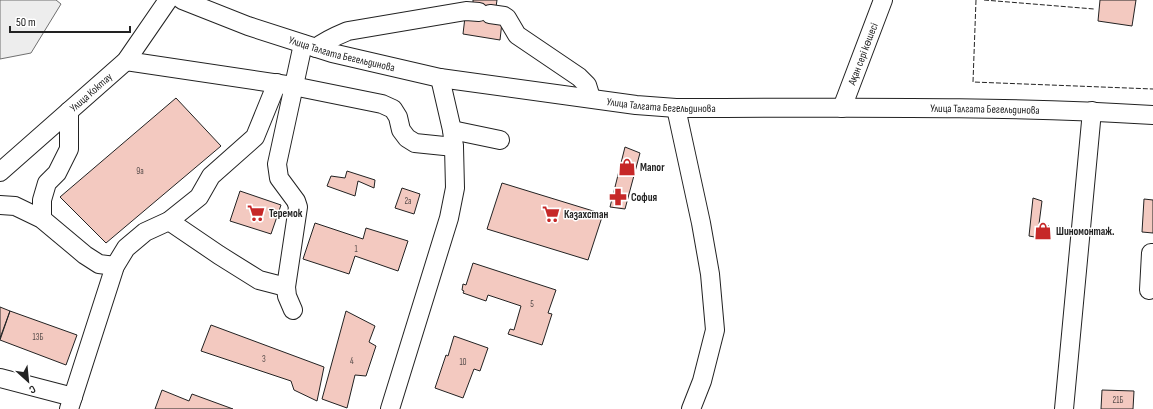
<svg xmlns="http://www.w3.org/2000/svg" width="1153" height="409" viewBox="0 0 1153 409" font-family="'Sofia Sans Condensed',sans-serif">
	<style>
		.parking { fill: #ededed; stroke: #6f6f6f }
		.building { fill: #f3c9c0; stroke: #222 }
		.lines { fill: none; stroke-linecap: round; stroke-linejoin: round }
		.minor-casing { stroke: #222; stroke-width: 20 }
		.minor { stroke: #fff; stroke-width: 18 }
		.fence { stroke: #222; stroke-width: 1; stroke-dasharray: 5 2; stroke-linecap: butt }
		.labels { text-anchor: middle; stroke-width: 3; stroke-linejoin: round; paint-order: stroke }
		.number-label { font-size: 9px; fill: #564c4a }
		.street-label { font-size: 11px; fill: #222; stroke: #fff }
		.poi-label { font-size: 11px; font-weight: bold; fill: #222; stroke: #fff; text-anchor: start }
	</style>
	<rect width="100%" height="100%" fill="#fff"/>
	<path class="parking" d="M0 0H56L61 4 31 53 0 59Z"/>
	<path class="building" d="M473 0H497L496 7 473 4Z
		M1100 0H1136L1132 26 1098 21Z
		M465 17 502 22 500 40 463 34Z
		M176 98 221 146 106 243 60 197Z
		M625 147 640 153 625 209 610 207Z
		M347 171 375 180 374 188 358 181 355 196 327 186 331 176 345 178Z
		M502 183 603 214 588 260 487 229Z
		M402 188 420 194 414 214 395 208Z
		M240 191 281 205 271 234 230 221Z
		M1033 198 1042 201 1039 224 1049 226 1046 239 1029 236Z
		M1144 199 1153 200V233L1142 232Z
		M315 223 363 239 366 228 408 241 398 271 355 256 349 274 303 259Z
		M473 263 556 290 548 313 552 314 542 345 508 334 510 329 514 330 521 306 488 295 486 301 463 293 464 291 462 290 463 284 466 285Z
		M0 307 10 311 0 338Z
		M10 311 77 335 66 365 0 340Z
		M346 311 375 326 369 342 376 346 366 376 355 375 347 408 322 399Z
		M211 325 324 367 317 401 294 390 291 381 201 351Z
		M454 336 488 348 480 371 474 369 463 398 435 388 446 355 448 356Z
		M162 390 189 401 192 394 233 409H155Z
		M1102 390 1134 391 1133 409H1101Z"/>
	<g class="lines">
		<g class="minor-casing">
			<g id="minor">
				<path id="s1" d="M182 0 248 26 332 53 440 78 636 105 676 108C835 108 994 105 1153 115"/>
				<path d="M490 14 504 16 507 18 517 35 579 77 587 85 591 98"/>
				<path d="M316 48C326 40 336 36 348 31L466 11 479 12"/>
				<path d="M126 61 293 86 382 104 393 109 398 117 401 130 407 138 415 143 454 147"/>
				<path d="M676 108 701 223 710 274 715 330 702 381 691 409"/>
				<path id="s2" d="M842 108 883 0"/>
				<path d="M452 130 500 140"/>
				<path id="s3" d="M0 172 126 61 168 0"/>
				<path d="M0 205 15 206 42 219 85 255 99 264 115 266"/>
				<path d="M42 219V200L47 183 57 173 69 149V111"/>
				<path d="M169 221 219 255 259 280 286 287"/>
				<path d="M1149 290 1151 253H1153"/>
				<path d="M293 310 287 296 286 287 298 207 296 201 279 178 277 164 303 44"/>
				<path d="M0 378 73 397"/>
				<path d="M69 409 115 266 126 248 145 232 169 221 199 197 211 176 255 137 277 83"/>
				<path d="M390 409 449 218 455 188 454 147 452 130 440 78"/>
				<path d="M1064 409 1092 111"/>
			</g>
		</g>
		<use href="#minor" class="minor"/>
		<path class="fence" d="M976 0 973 82 1153 89
			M984 0 1094 9"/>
	</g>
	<defs>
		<g id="shop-bare" transform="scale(1.38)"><path d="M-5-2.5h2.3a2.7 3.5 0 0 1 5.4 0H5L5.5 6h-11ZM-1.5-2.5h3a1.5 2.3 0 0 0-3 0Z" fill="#c62828" stroke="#fff" stroke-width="2.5" paint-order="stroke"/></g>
		<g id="pharmacy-bare" transform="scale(1.38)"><path d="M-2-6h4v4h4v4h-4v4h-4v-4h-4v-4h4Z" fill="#c62828" stroke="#fff" stroke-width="2.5" paint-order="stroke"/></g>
		<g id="supermarket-bare" transform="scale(1.38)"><path d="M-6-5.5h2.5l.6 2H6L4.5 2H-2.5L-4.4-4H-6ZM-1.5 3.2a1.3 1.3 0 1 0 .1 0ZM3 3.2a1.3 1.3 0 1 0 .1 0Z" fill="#c62828" stroke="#fff" stroke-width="2.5" paint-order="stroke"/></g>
	</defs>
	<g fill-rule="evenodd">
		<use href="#shop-bare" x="627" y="167"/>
		<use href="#pharmacy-bare" x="618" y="197"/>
		<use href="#supermarket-bare" x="256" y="213"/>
		<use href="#supermarket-bare" x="551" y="214"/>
		<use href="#shop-bare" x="1043" y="231"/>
	</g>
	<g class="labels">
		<g class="number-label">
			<text x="140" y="174">9а</text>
			<text x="408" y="204">2а</text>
			<text x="356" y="252">1</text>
			<text x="532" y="307">5</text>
			<text x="38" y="340">13Б</text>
			<text x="264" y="362">3</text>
			<text x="352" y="364">4</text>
			<text x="463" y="365">10</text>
			<text x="1118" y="403">21Б</text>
		</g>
		<g class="street-label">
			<text dy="4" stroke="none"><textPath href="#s1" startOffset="169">Улица Талгата Бегельдинова</textPath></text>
			<text dy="4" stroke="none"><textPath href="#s2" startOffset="58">Ақан сері көшесі</textPath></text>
			<text dy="4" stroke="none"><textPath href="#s3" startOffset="121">Улица Коктау</textPath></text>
			<text dy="4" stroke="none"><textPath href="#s1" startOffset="493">Улица Талгата Бегельдинова</textPath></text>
			<text dy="4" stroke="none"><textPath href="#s1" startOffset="817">Улица Талгата Бегельдинова</textPath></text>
		</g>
		<g class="poi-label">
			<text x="640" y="171">Manor</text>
			<text x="631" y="201">София</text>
			<text x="269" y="217">Теремок</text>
			<text x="564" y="218">Казахстан</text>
			<text x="1056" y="235">Шиномонтаж.</text>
		</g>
	</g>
	<g transform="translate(28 381) rotate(153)" stroke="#ffffff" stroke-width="3" paint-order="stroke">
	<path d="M0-3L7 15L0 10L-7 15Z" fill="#222222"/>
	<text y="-6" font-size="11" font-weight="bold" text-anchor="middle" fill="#222222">С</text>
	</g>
	<path d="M10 26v6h120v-6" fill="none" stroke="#222222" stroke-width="2"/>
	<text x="16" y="26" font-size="12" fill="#222222" stroke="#ffffff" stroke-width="3" paint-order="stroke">50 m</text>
</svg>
